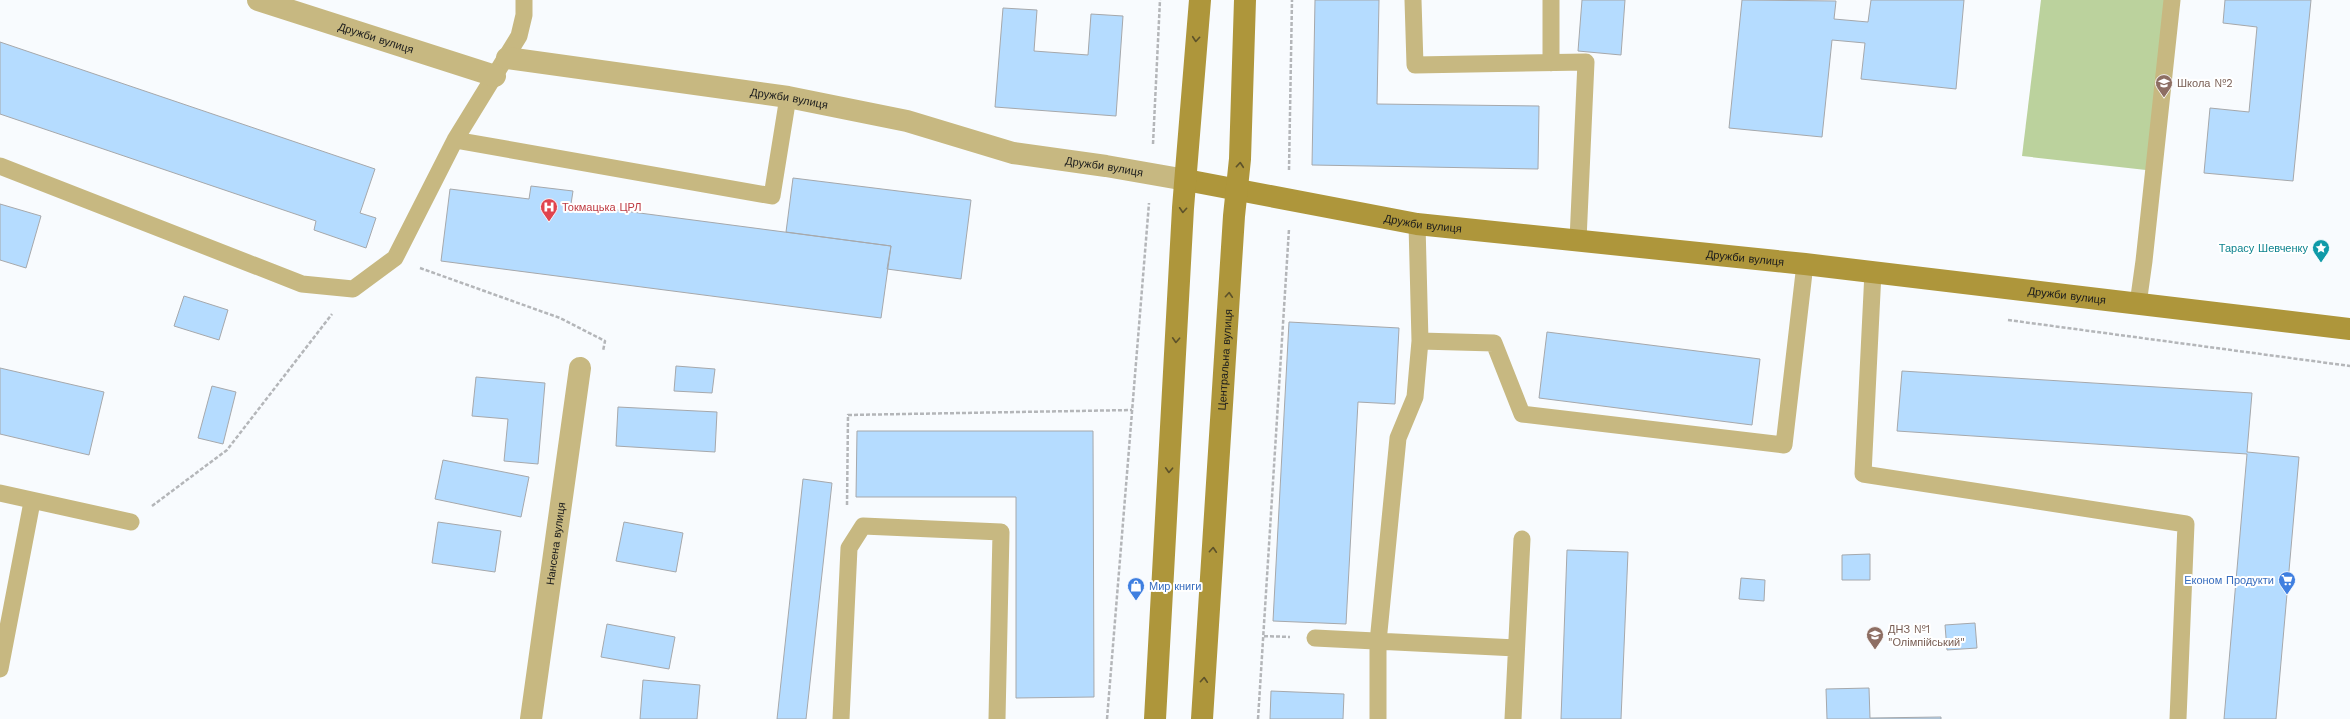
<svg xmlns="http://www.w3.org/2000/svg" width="2350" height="719" viewBox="0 0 2350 719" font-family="'Work Sans',sans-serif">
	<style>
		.pitch { fill: #bbd29d }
		.building { fill: #b5dcff; stroke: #a6a8ab }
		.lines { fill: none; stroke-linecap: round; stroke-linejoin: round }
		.path { stroke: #b4b6b9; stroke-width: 2.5; stroke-dasharray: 4 2; stroke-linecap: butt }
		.lane { stroke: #c7b881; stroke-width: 17 }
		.street { stroke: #c7b881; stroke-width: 22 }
		.secondary { stroke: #ae963b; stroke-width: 22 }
		.oneway { stroke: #5d522a }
		.labels { text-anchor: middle; stroke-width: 4; stroke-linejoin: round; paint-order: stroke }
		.street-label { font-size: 11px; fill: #1a1b1c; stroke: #fff }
		.education-label { font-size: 11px; fill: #785e54; stroke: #fff; text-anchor: start }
		.health-label { font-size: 11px; fill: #be3a42; stroke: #fff; text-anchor: start }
		.culture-label { font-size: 11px; fill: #0d838f; stroke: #fff; text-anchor: end }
		.shop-label { font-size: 11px; fill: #366cbe; stroke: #fff; text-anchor: end }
	</style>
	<rect width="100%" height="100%" fill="#f8fbfe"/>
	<path class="pitch" d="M2041 0H2166L2146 170 2022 156Z"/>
	<path class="building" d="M1315 0H1379L1377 104 1539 106 1538 169 1312 165Z
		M1582 0H1625L1621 55 1578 51Z
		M1742 0 1836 1 1834 19 1868 22 1871 0H1964L1956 89 1861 79 1865 43 1832 40 1822 137 1729 128Z
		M2225 0H2311L2293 181 2204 173 2210 108 2249 112 2257 27 2223 23Z
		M1003 8 1037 10 1034 51 1088 55 1091 14 1123 16 1116 116 995 107Z
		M0 42 375 169 360 213 376 218 366 248 314 230 316 221 0 114Z
		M793 178 971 200 961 279 887 269 891 246 786 232Z
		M531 186 573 191 571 204 891 246 881 318 441 261 450 189 529 199Z
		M0 204 41 216 26 268 0 260Z
		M184 296 228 310 219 340 174 326Z
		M1289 322 1399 328 1395 404 1358 402 1346 624 1273 621Z
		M1547 332 1760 359 1752 425 1539 398Z
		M676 366 715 369 712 393 674 391Z
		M0 368 104 392 89 455 0 434Z
		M1902 371 2252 393 2247 452 2299 457 2276 719H2224L2247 454 1897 431Z
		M476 377 545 383 538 464 504 461 508 419 472 416Z
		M212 386 236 392 223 444 198 438Z
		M618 407 717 412 715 452 616 446Z
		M857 431H1093L1094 697 1016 698V497H856Z
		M443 460 529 477 521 517 435 499Z
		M803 479 832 483 806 719H777Z
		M438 522 501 531 495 572 432 563Z
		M624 522 683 533 676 572 616 561Z
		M1567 550 1628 552 1621 719H1561Z
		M1870 554V580H1842V555Z
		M1741 578 1765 580 1764 601 1739 599Z
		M1975 623 1977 648 1947 650 1945 625Z
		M607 624 675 637 669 669 601 657Z
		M643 680 700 685 697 719H640Z
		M1869 688 1870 718 1941 717V719H1827L1826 689Z
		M1271 691 1344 694 1343 719H1270Z"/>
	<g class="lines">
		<path class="path" d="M1153 144 1160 0
			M1289 170 1292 0
			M420 268 560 318 605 341 603 351
			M2008 320 2350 366
			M847 505 848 415 1132 410
			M152 506 227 450 332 314
			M1264 636 1290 637
			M1107 719 1149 203
			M1258 719 1289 229"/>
		<path class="lane" d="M1413 0 1415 65 1586 62 1578 240
			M1551 63V0
			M455 140 772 196 788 97
			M0 166 302 284 353 289 395 258 455 140 519 36 524 15V0
			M1873 272 1863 474 2186 524 2178 719
			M2138 304 2144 261 2172 0
			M1420 341 1494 343 1522 414 1784 445 1805 264
			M0 493 131 522
			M1315 638 1516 648
			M0 669 32 502
			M841 719 849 548 863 526 1001 532 997 719
			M1378 719V642L1398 438 1415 397 1420 341 1417 224
			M1513 719 1522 539"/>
		<g class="street">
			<path id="s1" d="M258 0 495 76"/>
			<path id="s2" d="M507 58 788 97 907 121 1013 153 1106 166 1186 180"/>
			<path id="s3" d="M531 719 580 368"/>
		</g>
		<g class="secondary">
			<path id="s4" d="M1186 180 1417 224 1805 264 2350 329"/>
			<path d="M1155 719 1183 208 1200 0"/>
			<path id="s5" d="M1202 719 1234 216 1240 159 1245 0"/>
		</g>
	</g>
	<defs><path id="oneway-chevron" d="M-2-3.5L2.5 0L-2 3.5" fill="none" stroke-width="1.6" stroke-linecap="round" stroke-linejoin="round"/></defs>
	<g class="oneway">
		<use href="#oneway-chevron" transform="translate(1196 39) rotate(95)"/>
		<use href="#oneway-chevron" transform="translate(1240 165) rotate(-85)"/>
		<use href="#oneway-chevron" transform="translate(1183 210) rotate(94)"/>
		<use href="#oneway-chevron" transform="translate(1229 295) rotate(-86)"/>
		<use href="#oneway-chevron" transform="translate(1176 340) rotate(93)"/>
		<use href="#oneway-chevron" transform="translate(1169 470) rotate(93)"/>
		<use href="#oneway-chevron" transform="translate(1213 550) rotate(-86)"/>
		<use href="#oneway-chevron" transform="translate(1204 680) rotate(-86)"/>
	</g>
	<defs>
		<g id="school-pin" transform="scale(0.9)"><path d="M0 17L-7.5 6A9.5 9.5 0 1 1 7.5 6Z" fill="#8d6e63" stroke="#fff"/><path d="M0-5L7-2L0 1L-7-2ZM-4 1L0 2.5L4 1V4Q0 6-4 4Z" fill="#fff"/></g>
		<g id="hospital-pin" transform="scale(0.9)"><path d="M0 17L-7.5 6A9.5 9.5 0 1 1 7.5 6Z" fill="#e0444e" stroke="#fff"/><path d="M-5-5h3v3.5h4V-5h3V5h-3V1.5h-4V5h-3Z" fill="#fff"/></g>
		<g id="sight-pin" transform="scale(0.9)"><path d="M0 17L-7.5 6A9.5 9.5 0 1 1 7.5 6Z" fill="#0f9aa8" stroke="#fff"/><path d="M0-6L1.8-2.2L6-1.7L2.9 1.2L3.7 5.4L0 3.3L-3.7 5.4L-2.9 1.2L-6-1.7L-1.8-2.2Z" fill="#fff"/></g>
		<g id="supermarket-pin" transform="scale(0.9)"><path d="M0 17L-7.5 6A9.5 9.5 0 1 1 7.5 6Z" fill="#3f7fe0" stroke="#fff"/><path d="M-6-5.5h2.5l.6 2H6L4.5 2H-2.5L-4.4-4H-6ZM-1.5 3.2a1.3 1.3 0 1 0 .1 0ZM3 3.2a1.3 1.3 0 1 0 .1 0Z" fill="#fff"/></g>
		<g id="shop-pin" transform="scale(0.9)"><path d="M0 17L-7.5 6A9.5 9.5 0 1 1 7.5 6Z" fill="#3f7fe0" stroke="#fff"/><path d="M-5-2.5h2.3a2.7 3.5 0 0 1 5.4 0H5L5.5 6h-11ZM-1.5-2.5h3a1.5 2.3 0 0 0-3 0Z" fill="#fff"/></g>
	</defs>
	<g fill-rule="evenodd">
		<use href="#school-pin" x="2164" y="83"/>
		<use href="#hospital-pin" x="549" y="207"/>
		<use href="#sight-pin" x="2321" y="248"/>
		<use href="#supermarket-pin" x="2287" y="580"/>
		<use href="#shop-pin" x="1136" y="586"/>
		<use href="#school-pin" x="1875" y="635"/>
	</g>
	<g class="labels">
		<g class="street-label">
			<text dy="4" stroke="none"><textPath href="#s1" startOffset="124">Дружби вулиця</textPath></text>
			<text dy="4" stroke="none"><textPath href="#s2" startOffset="285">Дружби вулиця</textPath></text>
			<text dy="4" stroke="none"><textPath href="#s2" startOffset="608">Дружби вулиця</textPath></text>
			<text dy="4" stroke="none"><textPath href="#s4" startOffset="241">Дружби вулиця</textPath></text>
			<text dy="4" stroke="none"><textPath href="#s4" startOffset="565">Дружби вулиця</textPath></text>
			<text dy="4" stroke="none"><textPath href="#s4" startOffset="889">Дружби вулиця</textPath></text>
			<text dy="4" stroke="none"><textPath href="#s5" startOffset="360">Центральна вулиця</textPath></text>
			<text dy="4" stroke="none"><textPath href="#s3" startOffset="177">Нансена вулиця</textPath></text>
		</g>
		<g class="education-label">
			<text x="2177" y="87">Школа №2</text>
			<text x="1888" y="633">ДНЗ №1<tspan x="1888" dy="13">"Олімпійський"</tspan></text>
		</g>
		<g class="health-label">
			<text x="562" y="211">Токмацька ЦРЛ</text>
		</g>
		<g class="culture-label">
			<text x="2308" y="252">Тарасу Шевченку</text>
		</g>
		<g class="shop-label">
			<text x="2274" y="584">Економ Продукти</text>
			<text x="1149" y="590" text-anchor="start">Мир книги</text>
		</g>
	</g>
</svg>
